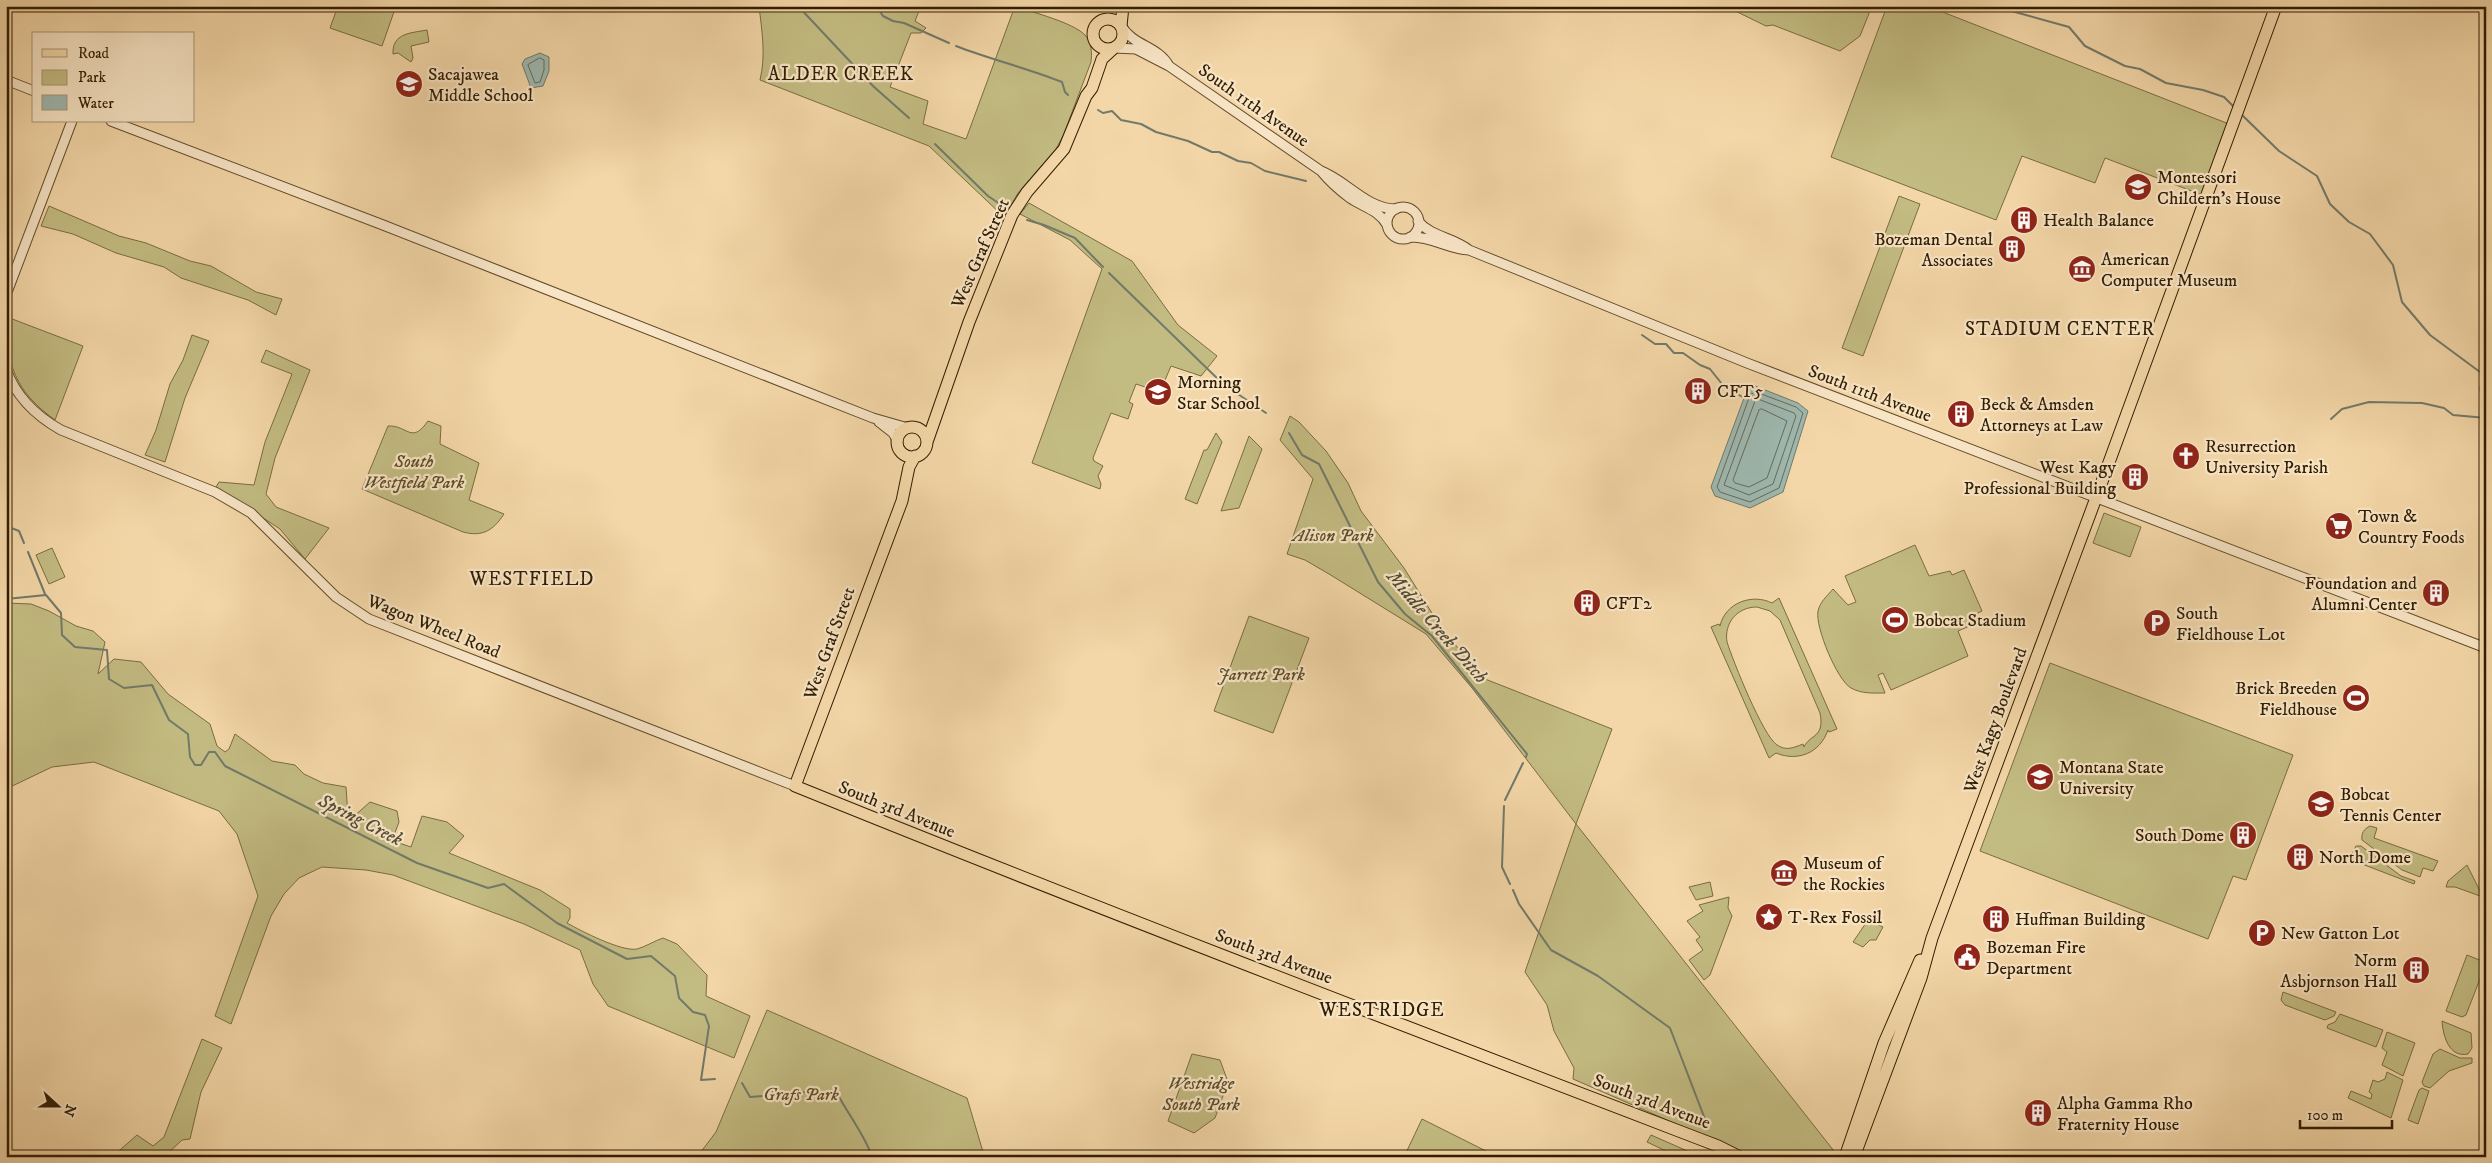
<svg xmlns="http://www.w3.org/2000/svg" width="2492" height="1163" viewBox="0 0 2492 1163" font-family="'IM FELL DW Pica',serif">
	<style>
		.green { fill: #c3bc82; stroke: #7a6c41; fill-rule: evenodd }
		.water { fill: #9eb8b0; stroke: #727a6a }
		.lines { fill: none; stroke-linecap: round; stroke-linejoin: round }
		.shore { stroke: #686a58; stroke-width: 1 }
		.stream { stroke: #727a6a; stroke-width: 2 }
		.minor-casing { stroke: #624c2a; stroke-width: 11 }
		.major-casing { stroke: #311d00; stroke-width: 13 }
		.minor { stroke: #f8e5c6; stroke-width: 9 }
		.major { stroke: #f4d7a8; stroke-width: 11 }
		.labels { text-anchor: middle; stroke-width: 4.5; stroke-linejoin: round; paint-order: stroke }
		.poi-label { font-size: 18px; fill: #311d00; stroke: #f8e5c6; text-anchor: start }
		.street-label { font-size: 18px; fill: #311d00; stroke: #f8e5c6 }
		.park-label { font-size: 18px; font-style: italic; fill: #5d4d27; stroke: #f8e5c6 }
		.neighbourhood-label { font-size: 19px; letter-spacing: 1px; fill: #311d00; stroke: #f8e5c6 }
		.water-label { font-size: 19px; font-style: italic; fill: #524c35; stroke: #f8e5c6 }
	</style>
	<rect width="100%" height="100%" fill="#f4d7a8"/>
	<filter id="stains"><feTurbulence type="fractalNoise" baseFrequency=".004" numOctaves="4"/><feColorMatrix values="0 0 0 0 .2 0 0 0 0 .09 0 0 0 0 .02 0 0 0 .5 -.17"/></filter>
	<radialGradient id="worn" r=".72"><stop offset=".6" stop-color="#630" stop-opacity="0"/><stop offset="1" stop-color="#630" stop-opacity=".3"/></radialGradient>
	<path class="green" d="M338 6H396L382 46 330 28Z
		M759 6H921L915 21 926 28 921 33H911L890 87 928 101 923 124 966 139 1015 6C1034 13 1072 22 1085 35 1092 42 1092 54 1091 62L1063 136 1056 149 1018 193 1004 217 929 146 760 80C766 55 762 32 759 6Z
		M1725 6H1872L1860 36 1840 51 1773 25 1766 26Z
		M1887 6H1941L1940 11 2229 124 2202 195 2105 158 2095 183 2022 156 1996 220 1831 157Z
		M427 30 429 42 411 46 413 58 411 62 398 53 393 54C392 33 411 33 427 30Z
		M1899 196 1920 204 1863 356 1842 348Z
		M1029 203 1132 261 1178 325 1217 356 1201 376 1171 366 1160 392 1136 384 1129 402 1133 404 1128 419 1111 413 1093 458 1094 461 1103 466 1098 476 1101 484 1100 489 1032 463 1102 269 1070 240 1020 214Z
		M49 206 119 236 146 243 190 261 211 266 256 292 282 299 276 315 248 300 181 278 164 267 116 253 73 234 41 226Z
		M7 317 83 346 55 420C16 392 5 364 7 317Z
		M192 335 209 341 185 398 165 462 145 455 156 430 170 384 183 360Z
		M266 350 310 370 275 458 266 494 276 507 329 528 305 559 280 529 216 487 219 482 254 485 265 442 292 374 261 362Z
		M1290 416 1299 422 1326 451 1348 483 1361 511 1404 568 1435 618 1480 677 1612 729 1576 824 1834 1151 1832 1157H1752L1573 1079 1574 1068 1554 1031 1547 1005 1525 972 1576 824 1472 688 1426 634 1329 574 1305 560 1287 554 1313 479 1280 440Z
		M428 421 441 426 440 444 479 463 469 500 504 514C493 531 482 537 463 532L362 489 388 426C408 425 411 445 428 421Z
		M1216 433 1222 442 1197 504 1185 499 1204 450H1207Z
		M1249 436 1262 449 1239 508 1221 511Z
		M2104 513 2141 527 2130 557 2093 543Z
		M1915 545 1929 576 1950 571 1952 575 1964 570 1982 611 1970 617 1974 624 1958 631 1968 656 1891 690 1883 673 1878 675 1885 693C1873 693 1862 694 1851 688 1837 680 1815 627 1818 611 1820 602 1827 596 1833 589L1848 605 1856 602 1845 576Z
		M52 548 65 577 49 584 36 555Z
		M1779 598 1837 729 1829 732 1828 730C1820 753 1798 762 1776 753L1769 758 1711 627 1719 624 1720 626C1725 603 1752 593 1772 603ZM1757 607 1770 611 1780 620 1820 713C1825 738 1810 734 1804 747L1803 744C1793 748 1786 751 1777 745 1763 736 1733 661 1727 642 1724 623 1737 607 1757 607Z
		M6 603 31 604 49 611 76 626 93 631 105 642 98 674 114 659 141 662 168 694 210 724 217 746 225 752 229 749 235 734 272 761 295 765 304 774 323 783 346 787 348 816 352 818 370 802 397 811 399 822 393 838 399 843 411 847 422 816 447 822 464 836 449 853 540 890 570 909V918L567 923C581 931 622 952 637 949 645 947 654 941 663 938L677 944 707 975 706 996 750 1016 734 1058 608 1006 593 984 580 950 524 924 393 875 366 870 322 867 299 878 284 894 271 916 231 1024 215 1016 258 896 237 834 219 811 94 762 52 767 6 789Z
		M1249 616 1309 638 1273 733 1214 711Z
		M2050 663 2293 755 2246 880 2233 876 2208 939 1980 851Z
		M2370 826 2377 828 2374 838 2438 861 2433 871 2423 868 2420 877 2402 870 2362 840C2361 833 2364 829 2370 826Z
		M2356 846H2361L2401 876 2415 881 2414 884 2349 859Z
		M2467 865 2483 897 2455 887H2446L2448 881Z
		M1710 882 1713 896 1696 900 1689 887Z
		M1729 897 1728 908 1732 916 1710 975 1704 980 1689 960 1703 950 1696 940 1700 937 1687 921 1703 911 1699 905Z
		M1868 920 1883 927 1876 940H1870L1863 947 1853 942Z
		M2467 955 2482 961 2485 966 2466 1015 2462 1017 2446 1011Z
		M2283 992 2336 1012 2334 1016 2325 1020 2285 1005 2281 1000Z
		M767 1010 967 1098 983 1152 992 1157H697L716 1132Z
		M2340 1014 2383 1030 2376 1047 2327 1028 2328 1025 2335 1022Z
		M2442 1021 2471 1033 2472 1048 2468 1054C2449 1058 2443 1036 2442 1021Z
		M2387 1032 2415 1043 2403 1076 2382 1065 2387 1052 2382 1048Z
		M202 1039 222 1048 201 1092 190 1139 182 1140 164 1157H112L137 1135 153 1146 164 1137Z
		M2440 1049 2460 1058H2472V1063L2449 1071 2430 1088 2424 1086 2422 1082 2433 1054Z
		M1192 1054 1220 1060 1228 1082 1215 1118 1194 1133 1168 1121Z
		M2387 1072 2403 1080 2391 1118 2348 1098 2351 1091 2371 1099 2372 1094 2369 1092 2373 1080 2378 1082 2385 1079Z
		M2422 1088 2429 1091 2418 1124 2408 1120 2419 1090Z
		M1422 1119 1498 1157H1404Z
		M1651 1135 1701 1157H1672L1668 1152 1647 1142Z"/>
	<path class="water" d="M540 53 549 57V71L543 86 531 88 522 64 525 59Z
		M1755 386 1798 403 1808 411 1783 492 1750 508 1715 496 1711 487 1747 390Z"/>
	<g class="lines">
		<path class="shore" d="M540 58 544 60V70L540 82 535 83 528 65Z
			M1756 392 1796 407 1803 413 1779 488 1750 502 1720 492 1717 487 1750 395Z
			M1758 399 1794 413 1796 416 1773 484 1749 495 1724 485 1755 401Z
			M1762 409 1787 421 1767 478 1749 487 1735 483 1733 480 1759 410Z"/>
		<path class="stream" d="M798 6 873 86 909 118
			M876 6 883 16 893 21 904 23 949 43
			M1993 6 2069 27 2085 46 2125 66 2140 69 2166 83 2203 90 2224 97 2233 106
			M956 46C992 60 1027 68 1062 82L1065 92 1068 95
			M1098 110 1103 113 1112 111 1121 120 1141 124 1156 132 1188 141 1212 152H1219L1238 161 1251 163 1265 171 1306 181
			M2241 114 2279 151 2317 176 2330 204 2349 222 2370 234 2393 265 2402 302 2430 335 2484 375 2480 389 2486 408
			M935 144 988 196 1000 204
			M1027 220 1044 225 1075 238 1103 267
			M1109 273 1223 384 1266 413
			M1642 335 1655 344H1666L1674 353H1683L1700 365 1710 369 1722 384 1744 398
			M2331 419 2342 409 2369 402 2422 403 2444 408 2453 415 2486 418
			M1289 433 1302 455 1319 464 1378 582 1405 614 1432 636 1527 754 1526 757
			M6 526 19 531 24 543
			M28 552 45 594
			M6 599 46 595 61 613 62 635 75 647 107 650 109 679 124 688 152 685 169 720 188 734 190 757 195 765H201L209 752H215L225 766 417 863 488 888 504 884 557 923 627 959 651 956 675 976 679 998 693 1012 705 1015 709 1026 701 1080 715 1079
			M1505 800 1523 763
			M1504 806 1502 867 1510 884
			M1513 890 1519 904 1551 950 1598 976 1670 1028 1708 1127
			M742 1083 750 1097 763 1096
			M768 1092 771 1090 778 1097C799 1090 816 1092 838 1095 848 1114 866 1137 872 1157"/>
		<g class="minor-casing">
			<path id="minor" d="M1122 27C1134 46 1158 46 1169 66
				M1114 48 1136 49 1169 66 1321 171C1347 181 1367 209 1396 209
				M6 80 34 91
				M111 121 383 225 873 418 908 428
				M1321 171C1330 182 1339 190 1350 198 1363 207 1379 210 1387 225
				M1387 223a16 16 0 1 1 32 0a16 16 0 1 1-32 0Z
				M1418 221C1431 237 1453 237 1469 250
				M1410 237C1431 236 1448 249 1469 250L1747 363 2486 648
				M6 295 72 121
				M6 369C16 397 36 416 61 430L215 492 251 513 336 597 369 619 795 786
				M879 422 893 433 898 441"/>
		</g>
		<g class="major-casing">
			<path id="major" d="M1093 34a15 15 0 1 1 30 0a15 15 0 1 1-30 0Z
				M1121 26 1123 6
				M897 442a15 15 0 1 1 30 0a15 15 0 1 1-30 0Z
				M927 442 969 322 1012 215 1027 192 1064 149 1086 96 1092 88 1102 59 1113 49
				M915 456 909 467 902 501 795 786C1101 910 1410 1028 1718 1146L1740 1157
				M1845 1157 1884 1043 1920 960
				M1854 1157 1921 978 1932 938 2096 498 2276 6"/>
		</g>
		<use href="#minor" class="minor"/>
		<use href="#major" class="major"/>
	</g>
	<defs>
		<g id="school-disc" transform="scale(1.4375)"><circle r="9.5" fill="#8f2418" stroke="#f8e5c6"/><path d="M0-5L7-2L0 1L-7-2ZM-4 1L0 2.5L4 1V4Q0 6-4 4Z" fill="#fff"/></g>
		<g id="building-disc" transform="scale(1.4375)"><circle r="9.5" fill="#8f2418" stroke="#f8e5c6"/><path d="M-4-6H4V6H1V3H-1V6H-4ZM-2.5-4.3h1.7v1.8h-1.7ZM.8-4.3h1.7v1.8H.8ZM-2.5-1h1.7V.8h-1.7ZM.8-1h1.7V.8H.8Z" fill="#fff"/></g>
		<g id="museum-disc" transform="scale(1.4375)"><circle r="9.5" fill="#8f2418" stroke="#f8e5c6"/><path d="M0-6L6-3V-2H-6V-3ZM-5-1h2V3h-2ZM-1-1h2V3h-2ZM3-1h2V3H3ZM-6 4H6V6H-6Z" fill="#fff"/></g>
		<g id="church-disc" transform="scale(1.4375)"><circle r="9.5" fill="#8f2418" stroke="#f8e5c6"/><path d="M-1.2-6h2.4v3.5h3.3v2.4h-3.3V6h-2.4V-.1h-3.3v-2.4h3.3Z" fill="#fff"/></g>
		<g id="supermarket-disc" transform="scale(1.4375)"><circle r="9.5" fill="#8f2418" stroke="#f8e5c6"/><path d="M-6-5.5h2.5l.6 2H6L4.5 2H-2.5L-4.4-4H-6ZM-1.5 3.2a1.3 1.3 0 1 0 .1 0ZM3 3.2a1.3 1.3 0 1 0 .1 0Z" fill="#fff"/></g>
		<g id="stadium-disc" transform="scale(1.4375)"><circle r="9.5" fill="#8f2418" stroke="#f8e5c6"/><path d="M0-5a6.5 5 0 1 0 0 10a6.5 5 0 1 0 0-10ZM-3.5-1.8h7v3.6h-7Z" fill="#fff"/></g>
		<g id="parking-disc" transform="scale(1.4375)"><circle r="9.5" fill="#8f2418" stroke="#f8e5c6"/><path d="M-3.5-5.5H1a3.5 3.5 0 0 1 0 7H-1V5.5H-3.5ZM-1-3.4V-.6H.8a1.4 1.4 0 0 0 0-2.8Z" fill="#fff"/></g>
		<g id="university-disc" transform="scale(1.4375)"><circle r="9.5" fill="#8f2418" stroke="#f8e5c6"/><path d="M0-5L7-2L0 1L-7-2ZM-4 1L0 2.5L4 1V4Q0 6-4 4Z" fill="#fff"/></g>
		<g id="sight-disc" transform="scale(1.4375)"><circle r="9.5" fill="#8f2418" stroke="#f8e5c6"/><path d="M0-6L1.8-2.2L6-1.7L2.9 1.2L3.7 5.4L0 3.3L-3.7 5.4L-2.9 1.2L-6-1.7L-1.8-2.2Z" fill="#fff"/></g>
		<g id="civic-disc" transform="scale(1.4375)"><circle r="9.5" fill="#8f2418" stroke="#f8e5c6"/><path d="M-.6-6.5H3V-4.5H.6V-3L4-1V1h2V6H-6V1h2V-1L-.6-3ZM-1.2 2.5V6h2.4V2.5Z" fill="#fff"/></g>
	</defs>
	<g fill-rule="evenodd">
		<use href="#school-disc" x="409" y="84"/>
		<use href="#school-disc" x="2138" y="187"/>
		<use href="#building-disc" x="2024" y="220"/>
		<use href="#building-disc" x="2012" y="249"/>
		<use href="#museum-disc" x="2082" y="269"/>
		<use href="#building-disc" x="1698" y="391"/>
		<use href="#school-disc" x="1158" y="392"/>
		<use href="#building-disc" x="1961" y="414"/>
		<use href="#church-disc" x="2186" y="456"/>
		<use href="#building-disc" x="2135" y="477"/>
		<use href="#supermarket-disc" x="2339" y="526"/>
		<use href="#building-disc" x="2436" y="593"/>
		<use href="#building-disc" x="1587" y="603"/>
		<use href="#stadium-disc" x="1895" y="620"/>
		<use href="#parking-disc" x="2157" y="623"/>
		<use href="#stadium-disc" x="2356" y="698"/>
		<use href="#university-disc" x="2040" y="777"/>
		<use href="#university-disc" x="2321" y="804"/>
		<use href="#building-disc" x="2243" y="835"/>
		<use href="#building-disc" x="2300" y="857"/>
		<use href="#museum-disc" x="1784" y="873"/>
		<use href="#sight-disc" x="1769" y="917"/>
		<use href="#building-disc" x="1996" y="919"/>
		<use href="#parking-disc" x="2262" y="933"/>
		<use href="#civic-disc" x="1967" y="957"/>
		<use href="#building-disc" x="2416" y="970"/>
		<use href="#building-disc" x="2038" y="1113"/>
	</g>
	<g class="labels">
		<g class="poi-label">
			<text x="428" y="80">Sacajawea<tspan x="428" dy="21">Middle School</tspan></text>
			<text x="2157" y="183">Montessori<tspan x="2157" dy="21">Childern's House</tspan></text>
			<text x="2043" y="226">Health Balance</text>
			<text x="1993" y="245" text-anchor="end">Bozeman Dental<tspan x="1993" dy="21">Associates</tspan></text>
			<text x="2101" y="265">American<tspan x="2101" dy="21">Computer Museum</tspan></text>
			<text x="1177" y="388">Morning<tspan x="1177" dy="21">Star School</tspan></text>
			<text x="1717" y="397">CFT5</text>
			<text x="1980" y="410">Beck &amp; Amsden<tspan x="1980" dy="21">Attorneys at Law</tspan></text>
			<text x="2205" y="452">Resurrection<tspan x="2205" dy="21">University Parish</tspan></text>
			<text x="2116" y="473" text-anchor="end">West Kagy<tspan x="2116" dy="21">Professional Building</tspan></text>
			<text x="2358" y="522">Town &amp;<tspan x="2358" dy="21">Country Foods</tspan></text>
			<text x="2417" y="589" text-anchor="end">Foundation and<tspan x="2417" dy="21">Alumni Center</tspan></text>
			<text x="1606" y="609">CFT2</text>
			<text x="2176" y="619">South<tspan x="2176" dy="21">Fieldhouse Lot</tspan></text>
			<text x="1914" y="626">Bobcat Stadium</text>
			<text x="2337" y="694" text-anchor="end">Brick Breeden<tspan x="2337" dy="21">Fieldhouse</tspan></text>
			<text x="2059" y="773">Montana State<tspan x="2059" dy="21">University</tspan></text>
			<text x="2340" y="800">Bobcat<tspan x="2340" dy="21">Tennis Center</tspan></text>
			<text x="2224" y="841" text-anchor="end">South Dome</text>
			<text x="2319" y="863">North Dome</text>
			<text x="1803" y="869">Museum of<tspan x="1803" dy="21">the Rockies</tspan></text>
			<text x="1788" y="923">T-Rex Fossil</text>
			<text x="2015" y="925">Huffman Building</text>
			<text x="2281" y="939">New Gatton Lot</text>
			<text x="1986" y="953">Bozeman Fire<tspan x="1986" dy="21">Department</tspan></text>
			<text x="2397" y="966" text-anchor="end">Norm<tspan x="2397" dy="21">Asbjornson Hall</tspan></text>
			<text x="2057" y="1109">Alpha Gamma Rho<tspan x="2057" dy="21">Fraternity House</tspan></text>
		</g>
		<g class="street-label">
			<text transform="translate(1254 105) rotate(35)" y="6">South 11th Avenue</text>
			<text transform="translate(980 253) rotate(-66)" y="6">West Graf Street</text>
			<text transform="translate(1870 393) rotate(21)" y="6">South 11th Avenue</text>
			<text transform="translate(434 626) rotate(22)" y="6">Wagon Wheel Road</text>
			<text transform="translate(829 643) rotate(-70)" y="6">West Graf Street</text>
			<text transform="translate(1995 720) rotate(-70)" y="6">West Kagy Boulevard</text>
			<text transform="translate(897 809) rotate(22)" y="6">South 3rd Avenue</text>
			<text transform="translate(1274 956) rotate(21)" y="6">South 3rd Avenue</text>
			<text transform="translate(1652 1101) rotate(21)" y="6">South 3rd Avenue</text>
		</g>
		<g class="park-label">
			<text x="414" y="467">South<tspan x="414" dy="21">Westfield Park</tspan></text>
			<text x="1333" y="541">Alison Park</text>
			<text x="1261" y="680">Jarrett Park</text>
			<text x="1201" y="1089">Westridge<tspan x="1201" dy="21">South Park</tspan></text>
			<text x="801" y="1100">Grafs Park</text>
		</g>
		<g class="neighbourhood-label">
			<text x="841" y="80">ALDER CREEK</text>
			<text x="2060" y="335">STADIUM CENTER</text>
			<text x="532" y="585">WESTFIELD</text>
			<text x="1382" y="1016">WESTRIDGE</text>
		</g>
		<g class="water-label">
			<text transform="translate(1438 626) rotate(49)" y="7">Middle Creek Ditch</text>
			<text transform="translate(361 819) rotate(27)" y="7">Spring Creek</text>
		</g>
	</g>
	<rect width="2492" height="1163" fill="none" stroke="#f4d7a8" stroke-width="25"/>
	<rect x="8" y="8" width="2477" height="1148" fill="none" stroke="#311d00" stroke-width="2.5"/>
	<rect x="12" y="12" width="2467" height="1138" fill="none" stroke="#311d00"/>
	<rect x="32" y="32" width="162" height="90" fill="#f8e5c6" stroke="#a89577"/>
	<rect x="42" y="49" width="25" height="8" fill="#f4d7a8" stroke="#a89577"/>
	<text x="78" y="58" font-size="15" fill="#311d00">Road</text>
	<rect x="42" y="70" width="25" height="15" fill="#c3bc82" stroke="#a89577"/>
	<text x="78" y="82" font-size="15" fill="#311d00">Park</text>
	<rect x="42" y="95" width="25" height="15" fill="#9eb8b0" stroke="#a89577"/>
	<text x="78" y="108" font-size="15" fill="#311d00">Water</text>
	<g transform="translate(58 1106) rotate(111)" stroke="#f8e5c6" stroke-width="4" paint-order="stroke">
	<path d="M0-4L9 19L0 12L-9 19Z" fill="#311d00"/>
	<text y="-8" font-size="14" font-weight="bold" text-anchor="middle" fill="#311d00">N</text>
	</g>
	<path d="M2300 1120v8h92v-8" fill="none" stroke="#311d00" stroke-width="2.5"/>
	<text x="2307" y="1120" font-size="15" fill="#311d00" stroke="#f8e5c6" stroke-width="4" paint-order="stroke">100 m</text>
	<rect width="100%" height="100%" filter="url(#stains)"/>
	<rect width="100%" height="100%" fill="url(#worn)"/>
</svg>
